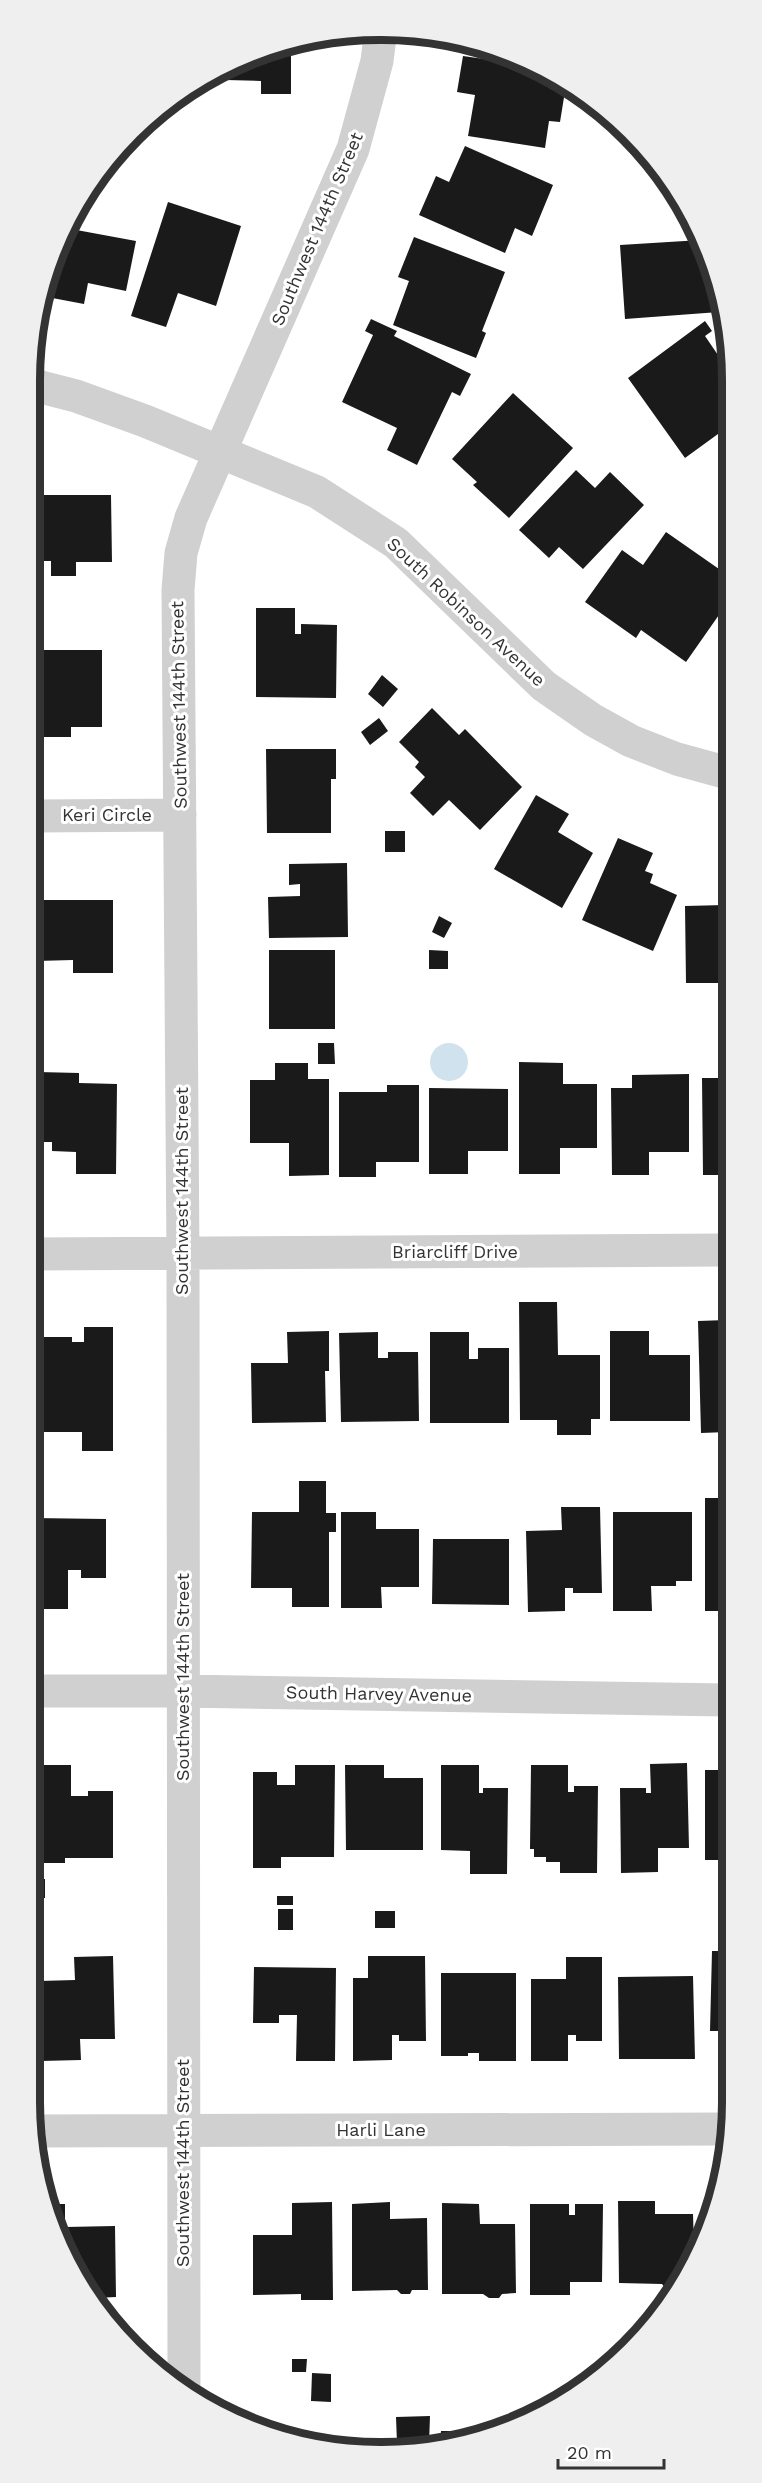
<svg xmlns="http://www.w3.org/2000/svg" width="762" height="2483" viewBox="0 0 762 2483" font-family="'Work Sans',sans-serif">
	<style>
		.water { fill: #cfe2ed }
		.building { fill: #1a1a1a }
		.lines { fill: none; stroke-linecap: round; stroke-linejoin: round }
		.minor { stroke: #d0d0d0; stroke-width: 33 }
		.labels { text-anchor: middle; stroke-width: 6; stroke-linejoin: round; paint-order: stroke }
		.street-label { font-size: 18px; fill: #333; stroke: #fff }
		.rim { fill: none; stroke: #333; stroke-width: 8 }
	</style>
	<rect width="100%" height="100%" fill="#fff"/>
	<path class="water" d="M430 1062a19 19 0 1 1 38 0a19 19 0 1 1-38 0Z"/>
	<path class="building" d="M291 46V94H261V81L226 80 227 72Z
		M463 56 526 65 557 77 566 85 560 122 549 121 545 148 468 136 475 95 457 92Z
		M200 83V96L178 97 186 89Z
		M465 146 553 185 532 236 515 228 505 253 419 215 436 176 449 182Z
		M168 202 241 226 216 306 178 293 166 327 131 316Z
		M71 229 136 241 126 291 88 283 84 304 47 297 50 280Z
		M414 237 505 272 482 331 486 333 476 358 393 325 409 281 398 277Z
		M701 240 703 273H712L718 295 719 312 625 319 620 245Z
		M371 319 397 331 394 336 471 374 460 396 452 392 417 465 387 450 397 428 342 402 373 335 365 331Z
		M705 321 712 331 705 336 720 358 729 351V426L685 458 628 378Z
		M513 393 573 448 509 518 473 485 477 482 452 459Z
		M576 470 595 488 610 472 644 505 583 569 559 547 549 558 519 530Z
		M36 495H111L112 562H76V576H51V561H36Z
		M666 532 729 576 728 602 686 662 641 630 636 638 585 602 622 550 643 565Z
		M256 608H295V634H301V624L337 625 336 698 256 697Z
		M36 650H102V727H71V737H35Z
		M382 675 398 689 383 707 368 694Z
		M432 708 459 735 465 729 522 787 480 830 449 800 433 816 410 793 425 777 415 767 419 762 399 742Z
		M379 718 388 731 370 745 361 732Z
		M266 749H336V779H331V833H267Z
		M536 795 569 814 558 832 593 853 562 908 494 869Z
		M385 831H405V852H385Z
		M618 838 653 853 645 871 653 874 650 883 677 895 653 951 582 920Z
		M347 863 348 937 269 938 268 897 300 896V884L289 885V864Z
		M725 873H728V983H686L685 906 725 905Z
		M36 900H113V973H73V960L36 961Z
		M439 916 452 923 444 938 432 932Z
		M269 950H335V1029H269Z
		M429 950 448 951V969H429Z
		M318 1043H334L335 1064H318Z
		M519 1062 563 1063V1084H597V1148H560V1174H519Z
		M275 1063H308V1079H329V1175L289 1176V1143H250V1080H275Z
		M38 1072 79 1073V1083L117 1084 116 1174H76V1152L52 1151V1142H37Z
		M689 1074V1152H649V1175H612L611 1088H632V1075Z
		M702 1078H727V1175H703Z
		M387 1085H419V1162H376V1177H339V1092H387Z
		M429 1088 508 1089V1151H468V1174H429Z
		M519 1302H557L558 1355H600V1419H591V1435H557V1420H520Z
		M727 1320V1432L701 1433 698 1321Z
		M84 1327H113V1451H82V1432H35V1337H72V1342H84Z
		M329 1331V1371H325L326 1422 252 1423 251 1363H288L287 1332Z
		M610 1331H649V1355H690V1421H610Z
		M378 1332V1358H388V1352H418L419 1421 341 1422 339 1333Z
		M430 1332H469V1359H478V1348H509V1423H430Z
		M299 1481H326V1513H336V1532H329V1607H292V1588H251L252 1512H299Z
		M705 1498H727L726 1611H705Z
		M561 1507H600L602 1593H573V1588H565V1611L528 1612 526 1531 562 1530Z
		M341 1512H376V1529H419V1587H381L382 1608H341Z
		M613 1512H692V1581H676V1586H651L652 1611H613Z
		M32 1518 106 1519V1578H81V1570H68V1609H32Z
		M433 1539H509V1605L432 1604Z
		M687 1763 689 1848H658V1872L621 1873 620 1788H646V1793H651L650 1764Z
		M34 1765H71V1796H88V1791H113V1858H65V1863H34Z
		M295 1765H335L334 1857H281V1868H253V1772H277V1785H295Z
		M345 1765H384V1778H423V1850H346Z
		M441 1765H479V1793H483V1788H508L507 1874H470V1851L441 1850Z
		M531 1765H568V1792H574V1786H598L597 1873H560V1862H546V1857H534V1849H530Z
		M705 1770H726V1860H705Z
		M31 1879H45V1898H31Z
		M277 1896H293V1905H277Z
		M278 1909H293V1930H278Z
		M375 1911H395V1928H375Z
		M712 1951H726L725 2031H710Z
		M113 1956 115 2039H80L81 2060 41 2061 39 1981 75 1980 74 1957Z
		M368 1956H425L426 2041H399V2035H392V2060L353 2061V1978H368Z
		M566 1957H602V2041H576V2035H568V2061H531V1979H566Z
		M254 1967 336 1968 335 2061H296L297 2015H279V2023H253Z
		M441 1973H516V2061H479V2053H468V2056H441Z
		M693 1976 695 2059H619L618 1977Z
		M618 2201H655V2214H693L694 2247 676 2287 666 2289 662 2284 619 2283Z
		M332 2202 333 2300H301V2294L253 2295V2235H292V2203Z
		M390 2202V2219L427 2218 428 2290H412L410 2294H401L397 2290 352 2291V2204Z
		M442 2203 479 2204 480 2224H515L516 2293 502 2294 499 2298H489L483 2294H442Z
		M50 2204H65V2227L115 2226 116 2297 95 2298 57 2236Z
		M530 2204H569V2215H575V2204H603L602 2282H570V2295H530Z
		M292 2359H307L306 2372H292Z
		M312 2373 331 2374V2402L311 2401Z
		M430 2416 429 2444 353 2449V2440L373 2438 372 2443H397L396 2417Z
		M441 2431H470V2441L440 2443Z"/>
	<g class="lines">
		<path class="minor" d="M37 386 76 396 145 421 317 492 396 543 544 686 593 720 631 741 677 759 728 773
			M35 816 180 815
			M33 1254 727 1250
			M32 1691H183L726 1700
			M36 2131 725 2129
			M184 2385 183 1254 178 590 181 553 191 518 353 149 377 61 380 37"/>
	</g>
	<g class="labels">
		<g class="street-label">
			<text transform="translate(317 229) rotate(-67)" y="6">Southwest 144th Street</text>
			<text transform="translate(466 612) rotate(43)" y="6">South Robinson Avenue</text>
			<text transform="translate(179 705) rotate(-91)" y="6">Southwest 144th Street</text>
			<text x="107" y="821">Keri Circle</text>
			<text transform="translate(182 1191) rotate(-90)" y="6">Southwest 144th Street</text>
			<text x="455" y="1258">Briarcliff Drive</text>
			<text transform="translate(183 1677) rotate(-90)" y="6">Southwest 144th Street</text>
			<text transform="translate(379 1694) rotate(1)" y="6">South Harvey Avenue</text>
			<text x="381" y="2136">Harli Lane</text>
			<text transform="translate(183 2163) rotate(-90)" y="6">Southwest 144th Street</text>
		</g>
	</g>
	<path d="M0 0H762V2483H0ZM380 40H382A340 340 0 0 1 722 380V2102A340 340 0 0 1 382 2442H380A340 340 0 0 1 40 2102V380A340 340 0 0 1 380 40Z" fill="#efefef" fill-rule="evenodd"/>
	<path class="rim" d="M380 40H382A340 340 0 0 1 722 380V2102A340 340 0 0 1 382 2442H380A340 340 0 0 1 40 2102V380A340 340 0 0 1 380 40Z"/>
	<path d="M558 2459v9h106v-9" fill="none" stroke="#333333" stroke-width="3"/>
	<text x="567" y="2459" font-size="18" fill="#333333" stroke="#ffffff" stroke-width="4.5" paint-order="stroke">20 m</text>
</svg>
